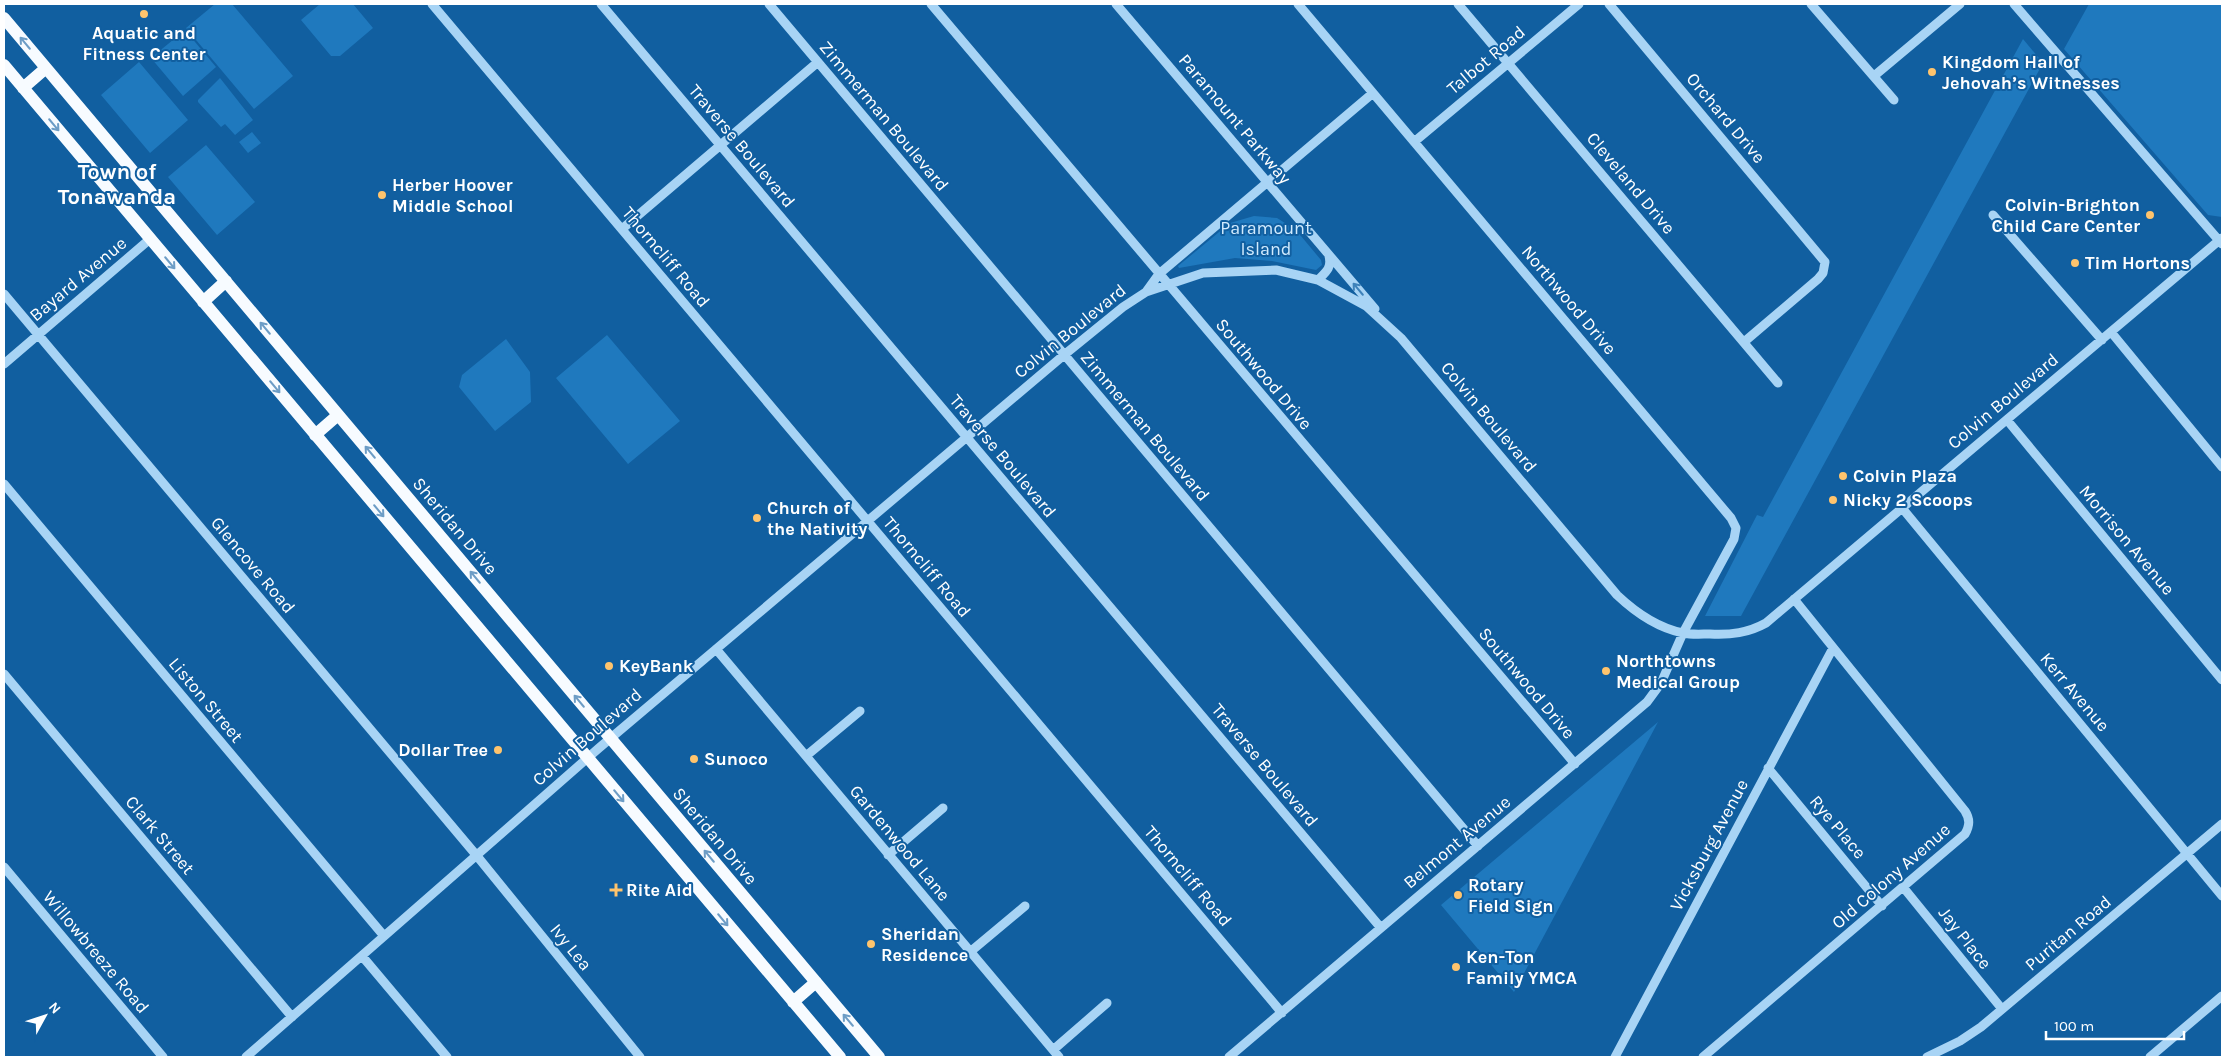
<svg xmlns="http://www.w3.org/2000/svg" width="2226" height="1061" viewBox="0 0 2226 1061" font-family="Karla,sans-serif">
	<style>
		.green { fill: #1f79be }
		.lines { fill: none; stroke-linecap: round; stroke-linejoin: round }
		.minor { stroke: #a8d4f5; stroke-width: 9 }
		.major { stroke: #f7fbff; stroke-width: 12 }
		.oneway { stroke: #6d9dc6 }
		.oneway2 { stroke: #3e82ba }
		.poi-dot { fill: #ffc46d; stroke: #115fa0; stroke-width: 2 }
		.labels { text-anchor: middle; stroke-width: 4; stroke-linejoin: round; paint-order: stroke }
		.poi-label { font-size: 18px; font-weight: bold; fill: #fff; stroke: #115fa0; text-anchor: start }
		.street-label { font-size: 18px; fill: #fff; stroke: #115fa0 }
		.park-label { font-size: 18px; fill: #d1ebfe; stroke: #115fa0 }
		.district-label { font-size: 22px; font-weight: bold; fill: #fff; stroke: #115fa0 }
	</style>
	<rect width="100%" height="100%" fill="#115fa0"/>
	<path class="green" d="M215 4H232L293 76 254 109 186 28Z
		M320 4H353L373 28 340 56H331L301 20Z
		M2089 4H2222V217L2208 215 2064 49Z
		M185 30 216 67 183 96 151 58Z
		M2023 39 2043 63 1741 616H1705L1757 515 1763 517Z
		M139 62 188 120 150 153 101 95Z
		M220 78 253 120 235 135 225 124 221 127 198 102V100Z
		M252 132 261 143 248 153 239 142Z
		M206 145 255 202 217 235 168 177Z
		M1254 216 1277 218 1296 230 1321 260 1322 265 1316 270 1272 261 1235 258 1179 268 1178 266 1230 223Z
		M607 335 680 421 628 464 556 378Z
		M506 339 530 372 531 402 495 431 459 387 462 375Z
		M1658 722 1514 992 1441 905Z"/>
	<g class="lines">
		<path class="minor" d="M432 4 1282 1013
			M601 4 1381 928
			M769 4 1478 846
			M931 4 1575 764
			M1116 4 1375 309
			M1458 4 1778 383
			M1609 4 1825 262 1823 273 1818 279 1744 342
			M1811 4 1894 100
			M2014 4 2222 244
			M1874 76 1960 4
			M1414 142 1579 4
			M1993 215 2102 340
			M622 229 818 62
			M1318 280C1326 272 1332 268 1329 256
			M1146 292 1159 274 1373 93
			M4 294 477 856 640 1057
			M2111 332 2222 467
			M4 364 150 239
			M2007 420 2222 680
			M4 484 384 936
			M1902 508 2222 896
			M716 649 1059 1057
			M4 674 292 1017
			M806 756 860 711
			M1768 768 1882 906
			M888 855 943 808
			M4 867 163 1057
			M1903 887 2002 1009
			M970 952 1025 906
			M362 956 447 1057
			M1053 1050 1107 1003
			M246 1057 599 748 1064 355 1123 307 1146 292 1203 273 1276 270 1318 280 1366 306 1401 338 1617 595C1635 612 1658 628 1683 633 1692 635 1702 634 1710 634 1731 635 1748 633 1766 623L2222 238
			M1229 1057 1647 702 1661 683 1683 633 1734 539 1736 528 1731 518 1298 4
			M1615 1057 1833 648
			M1703 1057 1965 834C1970 825 1970 819 1965 811L1794 599
			M1927 1057 1960 1041 1981 1027 2222 824
			M2150 1057 2222 996"/>
		<path class="major" d="M4 18 879 1057
			M4 65 840 1057
			M23 88 46 68
			M203 302 226 281
			M315 435 338 415
			M793 1002 816 982"/>
	</g>
	<defs><path id="oneway-shaft" d="M-6 0H5M1.5-3L5.5 0L1.5 3" fill="none" stroke-width="1.6" stroke-linecap="round" stroke-linejoin="round" transform="scale(1.25)"/></defs>
	<g class="oneway">
		<use href="#oneway-shaft" transform="translate(25 43) rotate(-130)"/>
		<use href="#oneway-shaft" transform="translate(54 125) rotate(50)"/>
		<use href="#oneway-shaft" transform="translate(170 263) rotate(50)"/>
		<use href="#oneway-shaft" transform="translate(265 328) rotate(-130)"/>
		<use href="#oneway-shaft" transform="translate(275 387) rotate(50)"/>
		<use href="#oneway-shaft" transform="translate(370 452) rotate(-130)"/>
		<use href="#oneway-shaft" transform="translate(379 511) rotate(50)"/>
		<use href="#oneway-shaft" transform="translate(475 577) rotate(-130)"/>
		<use href="#oneway-shaft" transform="translate(579 701) rotate(-130)"/>
		<use href="#oneway-shaft" transform="translate(619 796) rotate(50)"/>
		<use href="#oneway-shaft" transform="translate(709 856) rotate(-130)"/>
		<use href="#oneway-shaft" transform="translate(723 920) rotate(50)"/>
		<use href="#oneway-shaft" transform="translate(848 1020) rotate(-130)"/>
	</g>
	<use class="oneway2" href="#oneway-shaft" transform="translate(1358 289) rotate(-130)"/>
	<g class="poi-dot">
		<circle cx="144" cy="14" r="5"/>
		<circle cx="1932" cy="72" r="5"/>
		<circle cx="382" cy="195" r="5"/>
		<circle cx="2150" cy="215" r="5"/>
		<circle cx="2075" cy="263" r="5"/>
		<circle cx="1843" cy="476" r="5"/>
		<circle cx="1833" cy="500" r="5"/>
		<circle cx="757" cy="518" r="5"/>
		<circle cx="609" cy="666" r="5"/>
		<circle cx="1606" cy="671" r="5"/>
		<circle cx="498" cy="750" r="5"/>
		<circle cx="694" cy="759" r="5"/>
		<path d="M613.5 882.5h5v5h5v5h-5v5h-5v-5h-5v-5h5z"/>
		<circle cx="1458" cy="895" r="5"/>
		<circle cx="871" cy="944" r="5"/>
		<circle cx="1456" cy="967" r="5"/>
	</g>
	<g class="labels">
		<g class="poi-label">
			<text x="144" y="39" text-anchor="middle">Aquatic and<tspan x="144" dy="21">Fitness Center</tspan></text>
			<text x="1942" y="68">Kingdom Hall of<tspan x="1942" dy="21">Jehovah’s Witnesses</tspan></text>
			<text x="392" y="191">Herber Hoover<tspan x="392" dy="21">Middle School</tspan></text>
			<text x="2140" y="211" text-anchor="end">Colvin-Brighton<tspan x="2140" dy="21">Child Care Center</tspan></text>
			<text x="2085" y="269">Tim Hortons</text>
			<text x="1853" y="482">Colvin Plaza</text>
			<text x="1843" y="506">Nicky 2 Scoops</text>
			<text x="767" y="514">Church of<tspan x="767" dy="21">the Nativity</tspan></text>
			<text x="1616" y="667">Northtowns<tspan x="1616" dy="21">Medical Group</tspan></text>
			<text x="619" y="672">KeyBank</text>
			<text x="488" y="756" text-anchor="end">Dollar Tree</text>
			<text x="704" y="765">Sunoco</text>
			<text x="1468" y="891">Rotary<tspan x="1468" dy="21">Field Sign</tspan></text>
			<text x="626" y="896">Rite Aid</text>
			<text x="881" y="940">Sheridan<tspan x="881" dy="21">Residence</tspan></text>
			<text x="1466" y="963">Ken-Ton<tspan x="1466" dy="21">Family YMCA</tspan></text>
		</g>
		<g class="street-label">
			<text transform="translate(1486 60) rotate(-40)" y="6">Talbot Road</text>
			<text transform="translate(884 116) rotate(50)" y="6">Zimmerman Boulevard</text>
			<text transform="translate(1726 118) rotate(50)" y="6">Orchard Drive</text>
			<text transform="translate(1235 119) rotate(50)" y="6">Paramount Parkway</text>
			<text transform="translate(742 146) rotate(50)" y="6">Traverse Boulevard</text>
			<text transform="translate(1631 183) rotate(50)" y="6">Cleveland Drive</text>
			<text transform="translate(666 257) rotate(50)" y="6">Thorncliff Road</text>
			<text transform="translate(78 279) rotate(-40)" y="6">Bayard Avenue</text>
			<text transform="translate(1569 300) rotate(50)" y="6">Northwood Drive</text>
			<text transform="translate(1070 331) rotate(-39)" y="6">Colvin Boulevard</text>
			<text transform="translate(1264 374) rotate(50)" y="6">Southwood Drive</text>
			<text transform="translate(2003 401) rotate(-40)" y="6">Colvin Boulevard</text>
			<text transform="translate(1489 417) rotate(50)" y="6">Colvin Boulevard</text>
			<text transform="translate(1145 426) rotate(50)" y="6">Zimmerman Boulevard</text>
			<text transform="translate(1003 456) rotate(50)" y="6">Traverse Boulevard</text>
			<text transform="translate(455 526) rotate(50)" y="6">Sheridan Drive</text>
			<text transform="translate(2127 540) rotate(50)" y="6">Morrison Avenue</text>
			<text transform="translate(253 565) rotate(50)" y="6">Glencove Road</text>
			<text transform="translate(927 567) rotate(50)" y="6">Thorncliff Road</text>
			<text transform="translate(1527 683) rotate(50)" y="6">Southwood Drive</text>
			<text transform="translate(2075 692) rotate(50)" y="6">Kerr Avenue</text>
			<text transform="translate(206 700) rotate(50)" y="6">Liston Street</text>
			<text transform="translate(587 737) rotate(-41)" y="6">Colvin Boulevard</text>
			<text transform="translate(1265 765) rotate(50)" y="6">Traverse Boulevard</text>
			<text transform="translate(1838 827) rotate(50)" y="6">Rye Place</text>
			<text transform="translate(160 835) rotate(50)" y="6">Clark Street</text>
			<text transform="translate(715 836) rotate(50)" y="6">Sheridan Drive</text>
			<text transform="translate(1457 842) rotate(-40)" y="6">Belmont Avenue</text>
			<text transform="translate(900 843) rotate(50)" y="6">Gardenwood Lane</text>
			<text transform="translate(1709 845) rotate(-62)" y="6">Vicksburg Avenue</text>
			<text transform="translate(1188 876) rotate(50)" y="6">Thorncliff Road</text>
			<text transform="translate(1891 876) rotate(-41)" y="6">Old Colony Avenue</text>
			<text transform="translate(2068 933) rotate(-40)" y="6">Puritan Road</text>
			<text transform="translate(1965 938) rotate(52)" y="6">Jay Place</text>
			<text transform="translate(571 947) rotate(51)" y="6">Ivy Lea</text>
			<text transform="translate(96 952) rotate(50)" y="6">Willowbreeze Road</text>
		</g>
		<g class="park-label">
			<text x="1266" y="234">Paramount<tspan x="1266" dy="21">Island</tspan></text>
		</g>
		<g class="district-label">
			<text x="117" y="179">Town of<tspan x="117" dy="25">Tonawanda</tspan></text>
		</g>
	</g>
	<rect width="2226" height="1061" fill="none" stroke="#ffffff" stroke-width="10"/>
	<g transform="translate(45 1016) rotate(50)" stroke="#115fa0" stroke-width="4" paint-order="stroke">
	<path d="M0-4L9 19L0 12L-9 19Z" fill="#ffffff"/>
	<text y="-8" font-size="14" font-weight="bold" text-anchor="middle" fill="#ffffff">N</text>
	</g>
	<path d="M2046 1031v8h138v-8" fill="none" stroke="#ffffff" stroke-width="2.5"/>
	<text x="2054" y="1031" font-size="15" fill="#ffffff" stroke="#115fa0" stroke-width="4" paint-order="stroke">100 m</text>
</svg>
